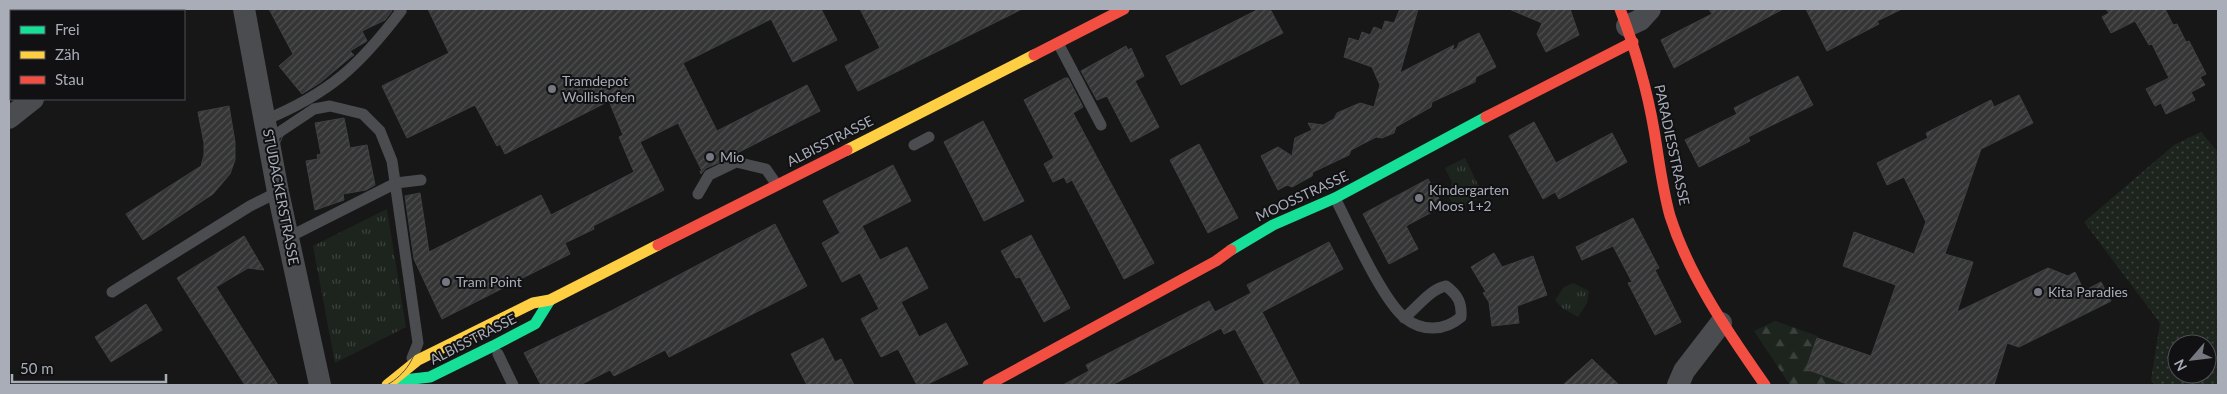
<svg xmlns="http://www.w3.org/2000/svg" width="2227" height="394" viewBox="0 0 2227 394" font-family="Lato,sans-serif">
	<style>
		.grass { fill: url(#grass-tufts) }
		.forest { fill: url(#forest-firs) }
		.garden { fill: url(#garden-dots); fill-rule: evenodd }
		.building { fill: url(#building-hatch); stroke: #3f4043 }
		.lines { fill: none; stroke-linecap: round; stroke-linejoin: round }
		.lane { stroke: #4b4c50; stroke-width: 11 }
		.street { stroke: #4b4c50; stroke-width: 22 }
		.fast { stroke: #16e098; stroke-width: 11 }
		.slow { stroke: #ffcf43; stroke-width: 11 }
		.jam { stroke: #f24e42; stroke-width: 11 }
		.tram { stroke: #4b4c4f; stroke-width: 1 }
		.poi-dot { fill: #757880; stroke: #111113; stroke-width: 2 }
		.labels { text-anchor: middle; stroke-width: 4; stroke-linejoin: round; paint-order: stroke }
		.poi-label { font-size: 14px; fill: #a8adb8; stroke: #111113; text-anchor: start }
		.street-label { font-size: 14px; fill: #a8adb8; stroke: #111113 }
	</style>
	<defs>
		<pattern id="grass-tufts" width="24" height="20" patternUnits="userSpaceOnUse" patternTransform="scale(1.25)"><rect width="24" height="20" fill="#1d241e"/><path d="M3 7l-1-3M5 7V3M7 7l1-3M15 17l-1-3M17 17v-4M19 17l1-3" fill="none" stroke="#3b413d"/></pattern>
		<pattern id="forest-firs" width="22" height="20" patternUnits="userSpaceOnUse" patternTransform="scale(1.25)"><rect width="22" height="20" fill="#1d241e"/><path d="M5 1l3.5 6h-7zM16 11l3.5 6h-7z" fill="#3b413d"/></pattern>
		<pattern id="garden-dots" width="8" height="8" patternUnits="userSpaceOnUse" patternTransform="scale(1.25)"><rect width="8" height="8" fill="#1d241e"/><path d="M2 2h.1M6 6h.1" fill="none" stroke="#3b413d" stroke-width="1.8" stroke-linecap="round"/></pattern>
		<pattern id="building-hatch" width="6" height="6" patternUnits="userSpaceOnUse" patternTransform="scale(1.25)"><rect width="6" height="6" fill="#353536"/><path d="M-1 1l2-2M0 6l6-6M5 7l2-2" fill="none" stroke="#4f5051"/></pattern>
	</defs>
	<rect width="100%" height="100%" fill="#171717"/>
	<path class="grass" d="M1465 158 1480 189 1476 200 1456 211 1448 195 1452 182 1445 168Z
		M387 209 406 327 335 363 313 246Z
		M1573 283 1589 291 1587 303 1578 317 1562 308 1555 300 1564 287Z"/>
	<path class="forest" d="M1775 321 1818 336 1806 369 1850 385H1790L1754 331Z"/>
	<path class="garden" d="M2201 132 2218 152V385H2155L2151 380 2160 323 2084 222 2174 145ZM2177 344H2207V374H2177Z"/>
	<path class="building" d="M269 9H392V11L385 20 362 31 367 41 350 51 354 55 351 57 321 82 302 94 279 66 293 54Z
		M428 9H821L837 40 793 62 771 19 683 63 717 131 807 85 820 111 737 153 738 155 706 168 701 174 700 171H702L678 123 640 142 664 190 593 226 594 229 565 243 570 254 442 319 414 259 405 196 420 193 429 252 541 195 551 215 634 172 619 137 623 135 609 101 505 154 500 144 497 146 475 105 407 138 382 86 449 53Z
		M860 9H1022L858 91 845 66 880 48Z
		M1259 9H1270L1283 33 1181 85 1166 56Z
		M1400 9H1418L1400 73 1454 45 1452 51 1457 48 1459 43 1479 33 1496 67 1476 77 1475 82 1432 102 1431 107 1396 127 1394 133 1382 138 1376 137 1351 150 1349 155 1313 172 1312 176 1292 187 1287 185 1278 190 1261 156 1278 147 1292 156 1295 138 1312 130 1308 123 1323 125 1334 119 1337 113 1360 103 1374 107 1380 85 1372 67 1344 57 1349 38 1359 41 1362 32 1370 35 1374 27 1382 30 1385 21 1394 23Z
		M1509 9H1570L1579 35 1546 52 1537 34 1542 23Z
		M1709 9H1783L1674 68 1661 40 1712 14Z
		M1806 9H1902L1877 21 1879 24 1827 51Z
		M2106 9H2165L2173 25 2177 24 2186 42 2189 41 2206 74 2200 77 2205 85 2191 92 2195 100 2166 114 2161 103 2155 106 2146 89 2169 78 2152 44 2149 45 2135 21 2111 33 2102 17 2109 13Z
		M1126 46 1128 50 1131 48 1144 76 1135 81 1159 127 1131 142 1107 96 1097 100 1081 71Z
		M1798 76 1813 105 1748 137 1750 141 1699 167 1685 140 1737 114 1734 108Z
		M1065 78H1068L1083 107 1073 113 1154 263 1124 279 1072 180 1067 183 1064 177 1053 182 1044 164 1054 158 1024 100Z
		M2019 95 2033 123 1981 149 1945 254 1973 262 1957 312 2048 268 2068 276 2075 272 2084 291 2101 282 2111 301 2019 347 2007 343 1994 385H1850L1806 369 1817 338 1871 356 1896 285 1843 266 1854 232 1914 254 1926 222 1904 177 1887 185 1877 163 1928 138 1926 133 1991 100 1994 107Z
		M229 106 235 142V160L230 174 213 194 143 240 126 214 201 166 204 155V143L198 112Z
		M344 118 350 148 367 145 375 185 366 190 343 194 344 200 315 210 306 161 318 159 317 155 321 154 315 123Z
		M983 121 1024 201 984 221 944 142Z
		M1534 122 1556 163 1612 133 1627 162 1559 199 1555 192 1543 199 1509 136Z
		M1199 144 1238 218 1208 233 1170 160Z
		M893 165 911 201 862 226 880 260 907 247 928 288 901 302 910 319 919 337 946 323 968 364 926 385H917L898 349 881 357 861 319 879 309 860 273 842 282 822 243 840 233 823 201Z
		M1428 179 1443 206 1406 226 1418 249 1389 264 1363 214Z
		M1633 218 1659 268 1655 270 1681 322 1655 335 1628 283 1632 282 1613 246 1582 260 1576 247Z
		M775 224 807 286 669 357 665 350 614 376 610 370 580 385H541L524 353 613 310Z
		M1031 235 1070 308 1044 322 1020 277 1016 278 1001 251Z
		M244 236 264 270 248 268 216 287 278 385H245L177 278Z
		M1329 242 1343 269 1262 312 1300 385H1265L1235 329 1224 334 1221 328 1112 385H1063L1089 371 1086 365 1209 301 1215 312 1251 293 1247 285Z
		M1494 253 1502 267 1533 256 1547 295 1517 306 1519 323 1492 326 1489 302 1483 293 1486 292 1471 267Z
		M146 304 162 330 111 362 95 337Z
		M823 338 835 362 841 359 854 385H807L791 354Z
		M1592 359 1619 385H1563Z"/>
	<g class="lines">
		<path class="lane" d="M1058 43 1101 125
			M265 120C330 93 359 66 401 11L399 9
			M269 139 314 109 330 106 363 114 380 131 392 161 418 343 412 358
			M914 145 929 137
			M698 194 709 175 736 162 766 169 777 185
			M1335 198C1350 227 1382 300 1405 318 1422 332 1445 331 1461 317 1462 303 1458 295 1446 286 1430 289 1417 308 1404 318
			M289 237 396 183 421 180
			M112 292 250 206 278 192
			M498 354 513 385"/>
		<path class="street" d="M244 9 278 192 320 385
			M143 11 146 9
			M1627 26 1640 20 1650 9
			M9 118 33 99
			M1678 385 1684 371 1721 323"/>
		<path class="fast" d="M1231 250 1273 225 1335 198 1486 117
			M395 381 430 377 493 346 535 324 550 300"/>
		<path class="slow" d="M847 150 1034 55
			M387 385 418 360 533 303 550 300 658 245"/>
		<path class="jam" d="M1620 9C1635 48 1647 89 1654 130 1659 159 1662 187 1670 216 1690 278 1728 332 1765 385
			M1034 55 1124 9
			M1486 117 1633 42
			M658 245 847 150
			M988 385 1216 261 1231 250"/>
		<path class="tram" d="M315 385 314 367 278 188C276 174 275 159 279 145 293 103 348 94 376 126 385 135 389 149 392 161L418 335C417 357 406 374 387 385"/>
	</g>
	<g class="poi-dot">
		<circle cx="552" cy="89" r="5"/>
		<circle cx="710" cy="157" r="5"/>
		<circle cx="1419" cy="198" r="5"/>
		<circle cx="446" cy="282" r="5"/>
		<circle cx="2038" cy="292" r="5"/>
	</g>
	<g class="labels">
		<g class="poi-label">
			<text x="562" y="86">Tramdepot<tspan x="562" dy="16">Wollishofen</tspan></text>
			<text x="720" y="162">Mio</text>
			<text x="1429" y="195">Kindergarten<tspan x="1429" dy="16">Moos 1+2</tspan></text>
			<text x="456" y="287">Tram Point</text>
			<text x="2048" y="297">Kita Paradies</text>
		</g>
		<g class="street-label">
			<text transform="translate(830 141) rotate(-27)" y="5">ALBISSTRASSE</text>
			<text transform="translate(1672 145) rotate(78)" y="5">PARADIESSTRASSE</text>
			<text transform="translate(1302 196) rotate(-25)" y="5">MOOSSTRASSE</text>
			<text transform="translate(281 197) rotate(79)" y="5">STUDACKERSTRASSE</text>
			<text transform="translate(473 339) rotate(-27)" y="5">ALBISSTRASSE</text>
		</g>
	</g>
	<rect width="2227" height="394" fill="none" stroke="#a8adb8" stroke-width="20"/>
	<rect x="10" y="10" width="175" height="90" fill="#111113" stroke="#4d4f55"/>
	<rect x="20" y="26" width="25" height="8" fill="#16e098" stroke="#4d4f55"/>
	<text x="55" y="35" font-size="15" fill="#a8adb8">Frei</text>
	<rect x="20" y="51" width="25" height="8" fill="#ffcf43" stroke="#4d4f55"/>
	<text x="55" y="60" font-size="15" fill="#a8adb8">Zäh</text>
	<rect x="20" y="76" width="25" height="8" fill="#f24e42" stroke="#4d4f55"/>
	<text x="55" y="85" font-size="15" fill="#a8adb8">Stau</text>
	<g transform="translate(2192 359) rotate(242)"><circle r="24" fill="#111113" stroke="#4d4f55"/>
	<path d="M0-4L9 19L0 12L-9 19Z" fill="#757880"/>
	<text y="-8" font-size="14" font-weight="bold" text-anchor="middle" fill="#a8adb8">N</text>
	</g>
	<path d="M12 374v8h154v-8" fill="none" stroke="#a8adb8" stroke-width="2.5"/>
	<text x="20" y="374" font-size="15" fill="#a8adb8" stroke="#111113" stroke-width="4" paint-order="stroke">50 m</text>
</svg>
